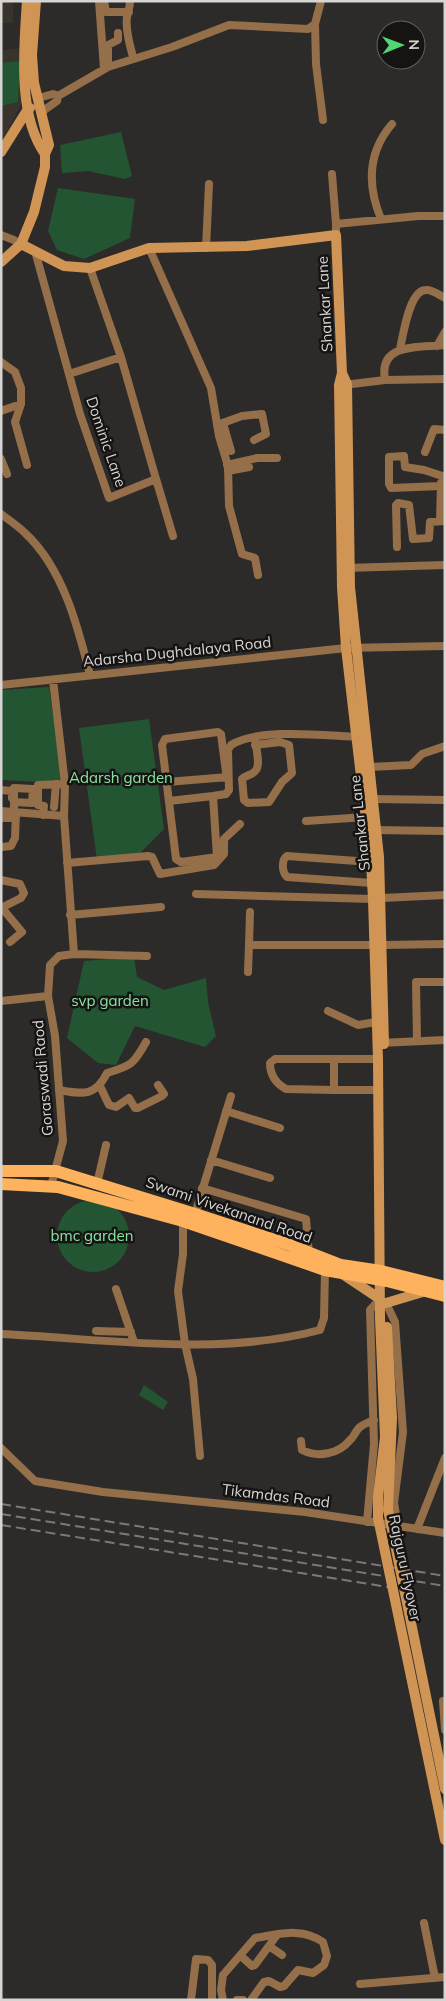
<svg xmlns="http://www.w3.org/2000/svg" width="446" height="2001" viewBox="0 0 446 2001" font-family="Mulish,sans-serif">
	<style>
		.built { fill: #39332d }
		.green { fill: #235532 }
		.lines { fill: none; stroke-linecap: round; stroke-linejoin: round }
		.street { stroke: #946f49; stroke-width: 8 }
		.secondary { stroke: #d09555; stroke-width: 10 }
		.primary { stroke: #feb25d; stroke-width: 12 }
		.rail { stroke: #7b7978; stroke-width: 2; stroke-dasharray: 10 5; stroke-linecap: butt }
		.secondary-bridge { stroke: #d09555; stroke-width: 10 }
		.labels { text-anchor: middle; stroke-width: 5; stroke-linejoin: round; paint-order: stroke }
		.street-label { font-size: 15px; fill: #d7d5d4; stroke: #151413 }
		.park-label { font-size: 15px; fill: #88e3a0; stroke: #151413 }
	</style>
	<rect width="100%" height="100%" fill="#2d2b29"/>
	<path class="built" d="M1 1H13V23H1Z
		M24 48 23 101 1 143V50Z"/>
	<path class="green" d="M20 61 18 102 1 106V63Z
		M121 132 132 176 125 179 88 171 62 173 60 145Z
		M58 188 135 199 130 238 84 259 57 250 48 231Z
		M49 687 62 783 1 780V690Z
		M149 719 164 829 139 854 97 860 79 728Z
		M134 957 137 977 164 990 206 978 208 1002 216 1036 205 1047 135 1026 116 1065 98 1063 67 1038 84 961Z
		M57 1236a36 36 0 1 1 72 0a36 36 0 1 1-72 0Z
		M144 1385 168 1402 163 1410 139 1395Z"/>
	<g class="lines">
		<path class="street" d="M99 1 104 69
			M104 1 106 12H129
			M130 1C130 8 128 11 127 17 125 29 130 46 133 57
			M315 24 316 64 323 120
			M108 67V45L118 40V33
			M38 98 53 94 58 96
			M43 111 57 101 58 96 108 67 172 47 229 25 308 29 315 24 321 1
			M332 174 336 224
			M381 219C367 185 368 152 392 124
			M1 235 14 240
			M336 235V224L418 216H445
			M149 248 211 388 219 436 228 466 229 506 242 554 255 558 258 575
			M206 248 209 184
			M35 251 80 414 109 498 156 479 121 357 90 268
			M437 346 445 332
			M400 349C403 336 409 290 426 290 432 289 439 295 445 298
			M1 362 15 372 21 388V404L15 422 27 465
			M69 374 121 357
			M385 380C378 342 420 348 445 345
			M344 385 385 380 445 379
			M1 411 21 404
			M223 423 231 451
			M217 425 242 416 262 414 266 434 254 440
			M425 452 434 429 445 430
			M1 459 7 474
			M227 465 257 458H277
			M228 471 249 467
			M156 479 173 536
			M441 486 391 488 389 484V457L404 456 405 467 424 470 445 477
			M1 514C9 520 18 526 25 533 63 568 78 627 90 675
			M440 521 441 483
			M397 547 396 505 398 503 409 505 413 539 429 538 430 522 445 521
			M346 568 445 565
			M53 680 65 784 64 816
			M1 685 346 648 445 646
			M255 737C255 745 261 764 256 770 253 775 246 775 242 779L244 800 248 803 269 802 282 782 292 773 289 745 280 742 255 745
			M369 767 411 765 422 754 445 746
			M167 782 228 777 226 772 221 734 218 732 165 739 162 745 176 859 181 862 217 857 213 796 226 794 229 790 228 750 231 745C261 727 326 736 361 737
			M1 790 12 791V798
			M372 799 445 800
			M169 801 213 796
			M54 807 56 784
			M1 811 64 816 74 954 59 956 50 965 48 996 1 1001
			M14 813C14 805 14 797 14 788L33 789 32 803 14 802
			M43 815 44 806 38 805V785L65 784
			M1 818H15
			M306 821 366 817
			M372 830 445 831
			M1 847 11 846 15 838 16 813
			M371 862 287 856C281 860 282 872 287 877L372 883
			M67 863 148 856 152 857 160 874 214 865 224 854V839L240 824
			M1 880 20 884 24 893 21 898 1 908
			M196 894 373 899
			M382 898 445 895
			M2 908 22 932 10 942
			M250 912 249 945H375
			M70 915 161 907
			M382 945 445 944
			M74 954 147 956
			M248 972 249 945
			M48 996 55 1036 63 1141 51 1186
			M328 1011 358 1025 376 1022
			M417 1041 416 982H445
			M379 1043 445 1040
			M334 1059V1090L286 1089C275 1083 270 1075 270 1063L275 1059H378
			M100 1086 109 1105 116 1107 129 1098 135 1108H138L162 1096 164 1094 158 1085
			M59 1090C83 1094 95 1097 107 1073 131 1066 134 1064 146 1042
			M334 1090H378
			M226 1111 280 1128
			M211 1160 270 1178
			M97 1184 106 1145
			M202 1188 306 1219 309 1254
			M195 1214 231 1096
			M183 1221V1254L178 1291 185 1344 193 1379 200 1456
			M116 1289 134 1342
			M386 1303 395 1322 403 1432 394 1503 398 1527
			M96 1331 131 1332
			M1 1334C107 1339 217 1357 320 1330L324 1318 325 1270
			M301 1441 302 1450C318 1458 339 1454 350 1440 354 1437 356 1430 360 1427 364 1424 370 1422 374 1420
			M1 1448 35 1481 103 1492 305 1512 445 1533
			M367 1522 374 1444 370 1310 380 1299
			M417 1529 445 1458
			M443 1701 445 1730
			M424 1923 435 1978
			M269 1946 282 1955
			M241 1956 252 1966 255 1965 277 1935
			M360 1984 445 1977
			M191 2000 196 1959 208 1960 212 1965V2000
			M223 2000 221 1990 223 1975 255 1938C281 1934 301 1927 323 1942L327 1956 324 1965 313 1973 298 1970 284 1986 280 1987 269 1981 264 1982 251 2000
			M237 2000H243"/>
		<path class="secondary" d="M27 1C24 47 17 115 45 154
			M1 152 28 109 30 108
			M21 244 64 266 90 268 149 248 247 246 336 235 342 373 339 385 342 587 346 648 371 862 373 899 378 1059 380 1318
			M1 262 21 244 34 212 45 167V154L49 145 34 83 32 55 36 1
			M342 373 347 384 350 587 379 857 384 1044
			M344 1275 380 1299
			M386 1303 426 1291"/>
		<path class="primary" d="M1 1171H56L195 1214 287 1244 341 1265 381 1271 445 1287
			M1 1184 58 1187 183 1221 325 1270 387 1281 445 1296"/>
		<path class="rail" d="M1 1504 445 1576
			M1 1514 445 1586
			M1 1525 413 1591"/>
		<path class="secondary-bridge" d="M380 1318 385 1437 378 1496V1518L445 1840
			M387 1327 392 1418 388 1510 445 1789"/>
	</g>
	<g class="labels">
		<g class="street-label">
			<text transform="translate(325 304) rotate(-93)" y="5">Shankar Lane</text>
			<text transform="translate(106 442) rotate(71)" y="5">Dominic Lane</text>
			<text transform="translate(177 652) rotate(-6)" y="5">Adarsha Dughdalaya Road</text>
			<text transform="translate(360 823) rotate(-96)" y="5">Shankar Lane</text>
			<text transform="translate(43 1078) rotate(-95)" y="5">Goraswadi Raod</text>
			<text transform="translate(229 1210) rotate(19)" y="5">Swami Vivekanand Road</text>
			<text transform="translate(276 1496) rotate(7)" y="5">Tikamdas Road</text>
			<text transform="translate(405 1568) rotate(78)" y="5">Rajguru Flyover</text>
		</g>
		<g class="park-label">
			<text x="121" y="783">Adarsh garden</text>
			<text x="110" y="1006">svp garden</text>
			<text x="92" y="1241">bmc garden</text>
		</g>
	</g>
	<rect width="446" height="2001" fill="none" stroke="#d7d5d4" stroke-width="5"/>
	<g transform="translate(401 45) rotate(89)"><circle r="24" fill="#151413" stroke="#636160"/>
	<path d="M0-4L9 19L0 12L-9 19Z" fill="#51d674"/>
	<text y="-8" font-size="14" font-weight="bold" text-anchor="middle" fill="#d7d5d4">N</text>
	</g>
</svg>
